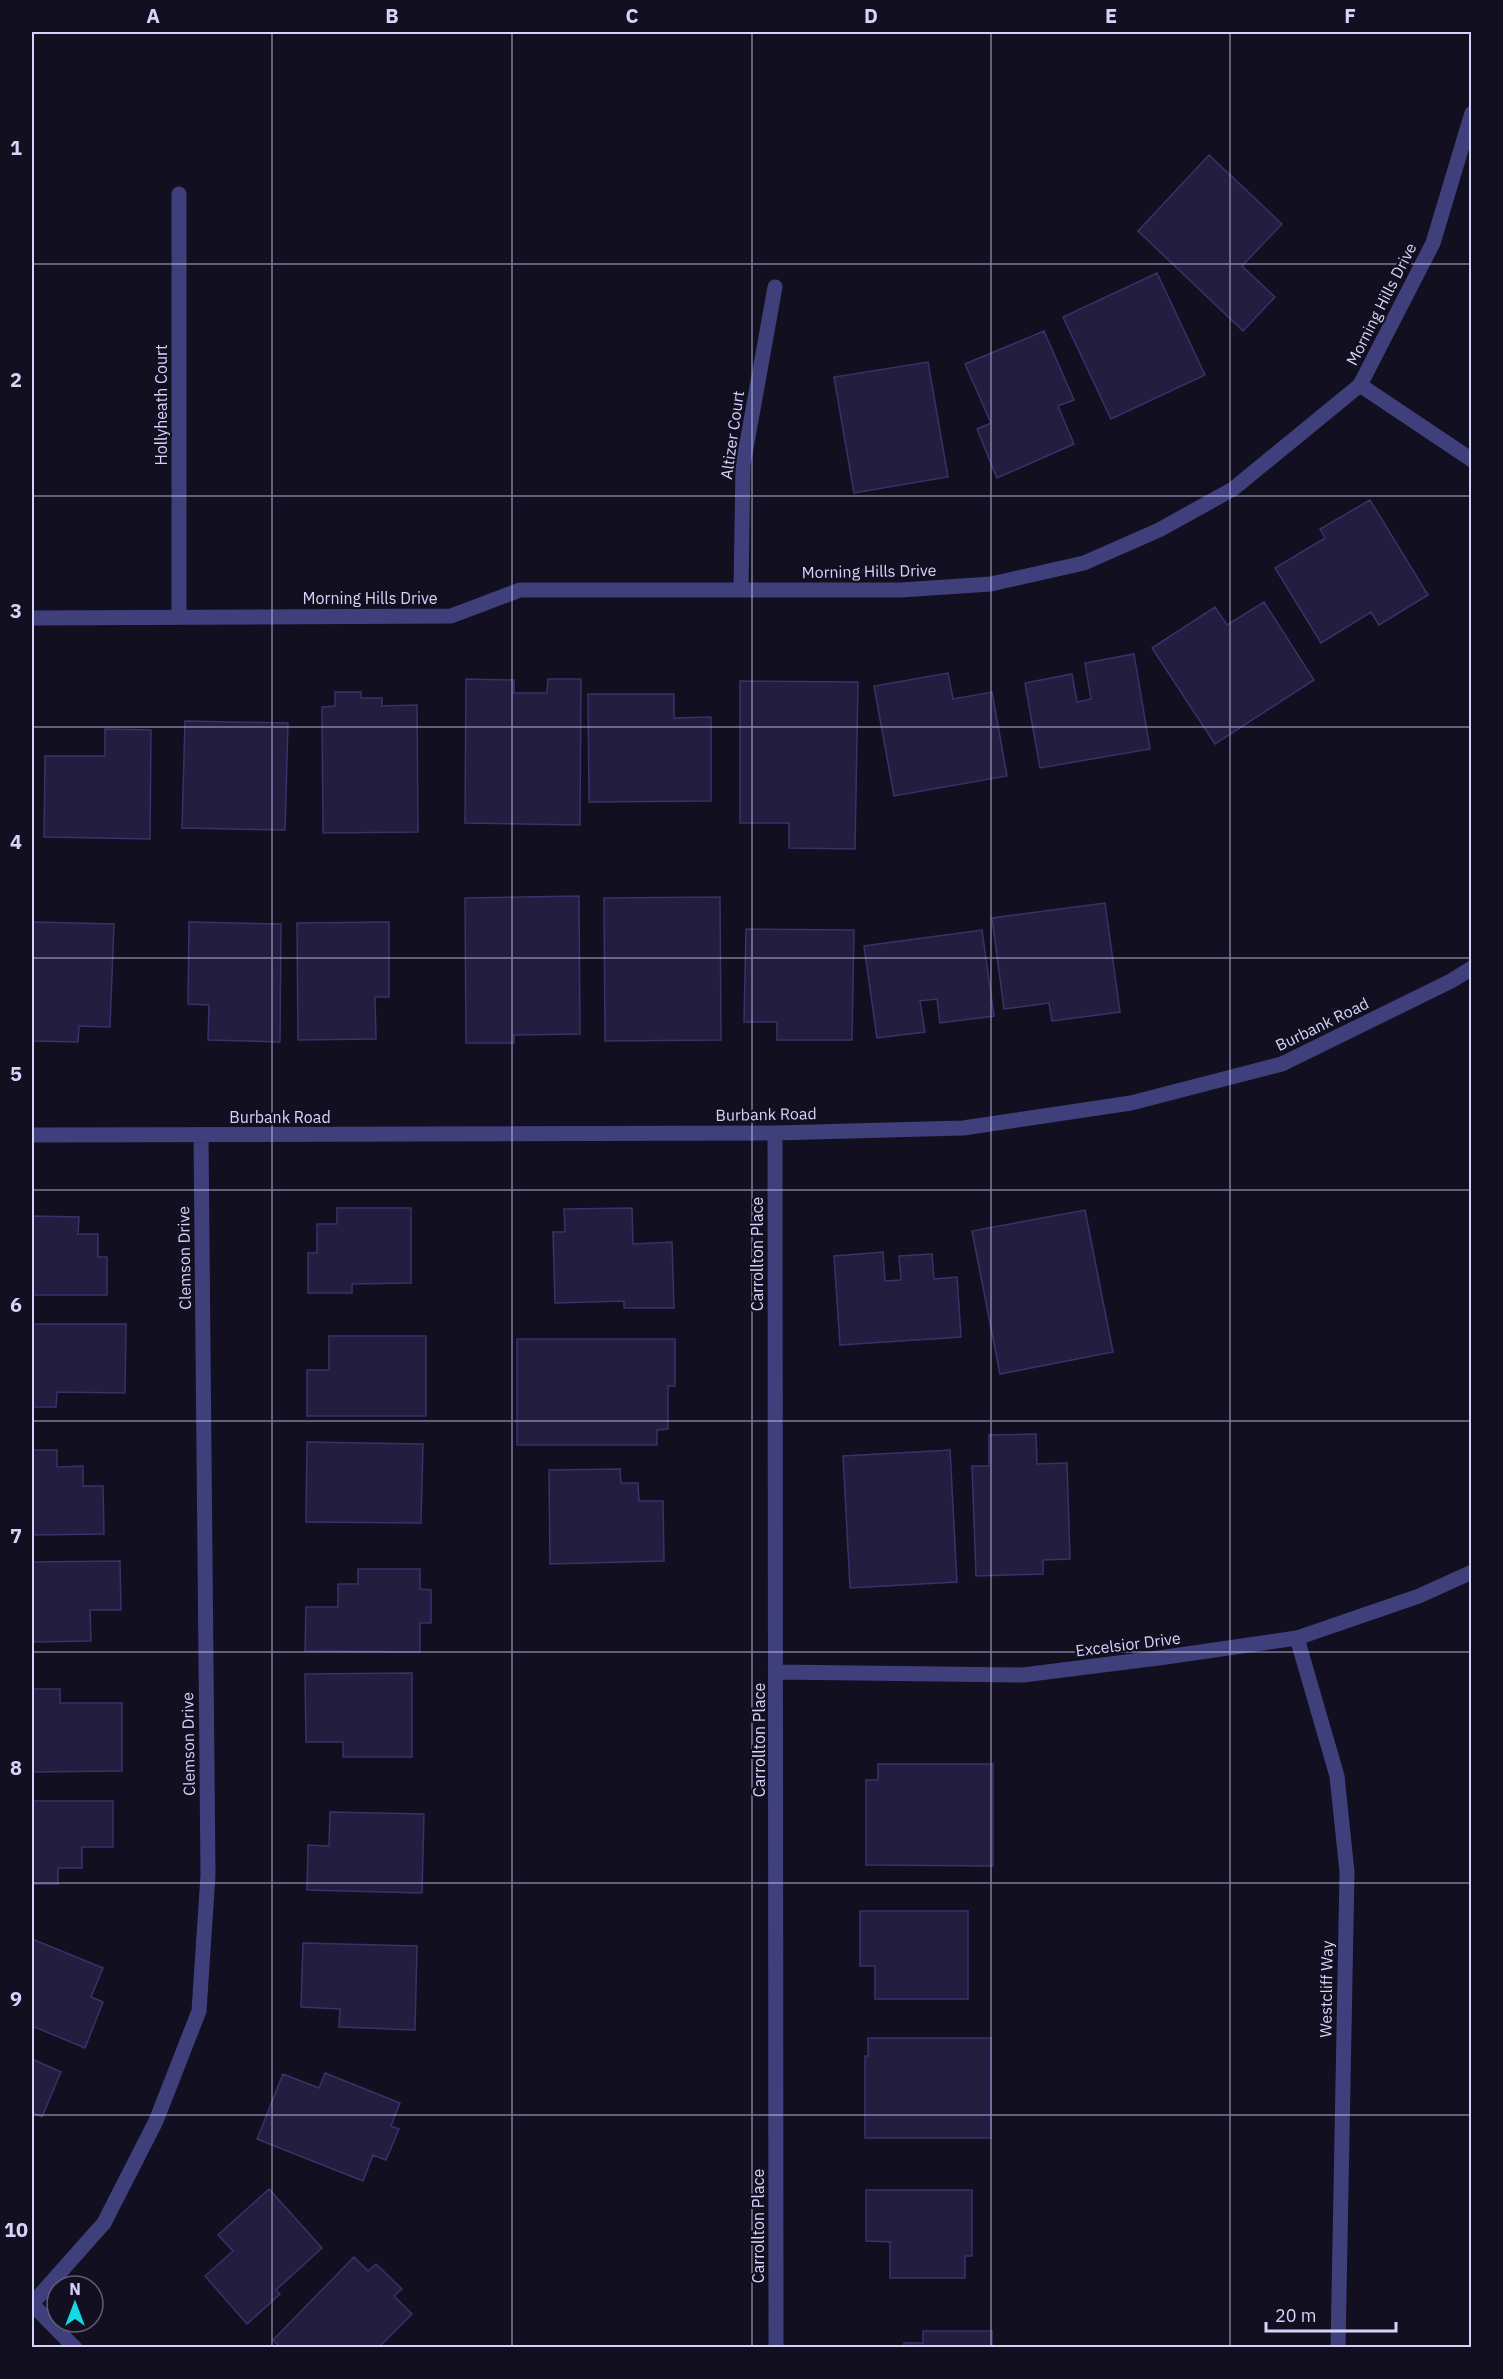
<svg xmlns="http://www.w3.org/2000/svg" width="1503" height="2379" viewBox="0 0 1503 2379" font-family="'IBM Plex Sans',sans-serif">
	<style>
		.building { fill: #231d40; stroke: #3a3169; stroke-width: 1.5 }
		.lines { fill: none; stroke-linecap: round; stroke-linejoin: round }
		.minor { stroke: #3f3f7b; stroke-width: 15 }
		.grid { fill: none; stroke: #d6d3fb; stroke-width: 1.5; stroke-opacity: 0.55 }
		.labels { text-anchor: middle; stroke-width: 4.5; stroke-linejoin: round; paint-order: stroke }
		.street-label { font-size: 16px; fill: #d6d3fb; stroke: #120f20 }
		.neatline { fill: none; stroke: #d6d3fb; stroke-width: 2 }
		.grid-label { font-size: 20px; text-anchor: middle; font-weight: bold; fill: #d6d3fb }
	</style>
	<rect width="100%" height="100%" fill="#120f20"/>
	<path class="building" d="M1209 155 1282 224 1242 266 1275 297 1243 331 1138 231Z
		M1157 273 1205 375 1111 419 1063 317Z
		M1044 331 1074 400 1058 406 1074 444 997 478 977 429 991 423 965 364Z
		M928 362 948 477 854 493 834 377Z
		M1370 500 1428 595 1379 625 1371 612 1321 643 1275 568 1325 538 1320 529Z
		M1264 602 1314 680 1215 744 1152 648 1215 607 1227 625Z
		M1134 654 1150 749 1040 768 1025 683 1072 674 1077 702 1091 699 1085 663Z
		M948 673 953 699 992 692 1007 776 894 796 874 686Z
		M466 679 514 680V693H547L548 679H581L580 825 465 823Z
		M740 681 858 682 855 849 789 848V823H740Z
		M335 692H361V698H382V706L417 705 418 832 323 833 322 707 335 706Z
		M588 694H674V718L711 717V801L589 802Z
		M185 721 288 723 285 830 182 828Z
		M105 729 151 730 150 839 44 837 45 756H105Z
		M579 896 580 1034 514 1035V1043H466L465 898Z
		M720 897 721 1040 605 1041 604 898Z
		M1105 903 1120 1012 1052 1021 1049 1003 1004 1009 992 918Z
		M32 922 114 924 110 1027 79 1026 78 1042 32 1041Z
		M189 922 281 924 280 1042 208 1040 209 1005 188 1004Z
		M389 922V997H375L376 1039 298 1040 297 923Z
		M746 929 854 930 852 1040H777V1022H744Z
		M982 930 994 1016 940 1023 937 999 920 1001 925 1032 877 1038 864 946Z
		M337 1208H411V1283L352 1284V1293H308V1253H317V1224H337Z
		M632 1208 633 1244 672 1242 674 1308H624V1301L555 1303 553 1232H565L564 1209Z
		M1085 1210 1113 1352 1000 1374 972 1231Z
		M32 1216 79 1217 78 1234H98V1257H107V1295H32Z
		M883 1252 885 1281 901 1280 899 1256 932 1254 934 1279 957 1277 961 1337 840 1345 834 1256Z
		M32 1324H126L125 1393 57 1392 56 1407H32Z
		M329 1336H426V1416H307V1370H329Z
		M517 1339H675V1386H668V1429L657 1430V1445H517Z
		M1036 1434 1037 1464 1067 1463 1070 1559 1043 1560V1574L976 1576 972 1466H989V1435Z
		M307 1442 423 1444 421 1523 306 1522Z
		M32 1450H57V1467L83 1466V1486H103L104 1534 32 1535Z
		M950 1450 957 1582 850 1588 843 1456Z
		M620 1469 621 1483H638L639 1501H663L664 1561 550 1564 549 1470Z
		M120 1561 121 1610H90L91 1641 32 1642V1562Z
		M358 1569H420V1589L431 1590V1623H420V1652L305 1651 306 1607H338V1584H358Z
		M412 1673V1757H343V1742H306L305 1674Z
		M32 1689H60V1703H122V1771L32 1772Z
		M878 1764H993V1866L866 1865V1780H878Z
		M32 1801H113V1847H82V1868H58V1884H32Z
		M330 1812 424 1814 422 1893 307 1890 308 1845 329 1846Z
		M860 1911H968V1999H875V1966H860Z
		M32 1939 103 1968 91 1997 103 2002 85 2048 32 2026Z
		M303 1943 417 1946 415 2030 339 2027 340 2009 301 2007Z
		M868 2038H991V2138H865V2056H868Z
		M32 2059 61 2072 42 2117 32 2112Z
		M325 2073 400 2103 391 2126 399 2129 386 2160 373 2155 363 2181 257 2139 283 2074 319 2088Z
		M269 2189 322 2248 276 2290 280 2294 247 2324 205 2276 233 2251 218 2235Z
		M866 2190H972V2256H965V2278H890V2242L866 2241Z
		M354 2257 368 2271 376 2264 402 2289 394 2296 412 2314 378 2348H281L273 2340Z
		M923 2331H992V2348H904V2343H923Z"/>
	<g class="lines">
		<path class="minor" d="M179 194V617
			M1360 385 1472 460
			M741 590 743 465 775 287
			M32 618 451 616 520 590H901L991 584 1084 563 1159 530 1233 489 1360 385 1433 243 1472 113
			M775 1133 776 2348
			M32 1135 775 1133 963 1128 1131 1103 1282 1064 1451 981 1472 968
			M1297 1638 1337 1776 1347 1872 1338 2348
			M777 1672 1023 1675 1166 1657 1297 1638 1419 1596 1472 1572
			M32 2304 104 2223 156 2121 199 2011 208 1875 201 1135
			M32 2304 75 2348"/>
	</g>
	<path class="grid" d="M272 32V2348M512 32V2348M752 32V2348M991 32V2348M1230 32V2348M32 264H1472M32 496H1472M32 727H1472M32 958H1472M32 1190H1472M32 1421H1472M32 1652H1472M32 1883H1472M32 2115H1472"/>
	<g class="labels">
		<g class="street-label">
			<text transform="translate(1381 304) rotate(-63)" y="6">Morning Hills Drive</text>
			<text transform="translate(161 405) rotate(-90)" y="6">Hollyheath Court</text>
			<text transform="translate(732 435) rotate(-82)" y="6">Altizer Court</text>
			<text transform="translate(869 571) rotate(-1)" y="6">Morning Hills Drive</text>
			<text x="370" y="604">Morning Hills Drive</text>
			<text transform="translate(1322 1024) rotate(-26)" y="6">Burbank Road</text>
			<text transform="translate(766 1114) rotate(-1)" y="6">Burbank Road</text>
			<text x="280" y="1123">Burbank Road</text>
			<text transform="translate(757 1254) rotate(-90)" y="6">Carrollton Place</text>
			<text transform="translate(184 1258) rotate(-91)" y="6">Clemson Drive</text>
			<text transform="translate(1128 1644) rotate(-7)" y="6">Excelsior Drive</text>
			<text transform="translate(759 1740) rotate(-90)" y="6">Carrollton Place</text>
			<text transform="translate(188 1744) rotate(-91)" y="6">Clemson Drive</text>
			<text transform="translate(1326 1989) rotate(-89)" y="6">Westcliff Way</text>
			<text transform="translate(758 2226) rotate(-90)" y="6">Carrollton Place</text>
		</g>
	</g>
	<rect width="1503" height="2379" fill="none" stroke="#120f20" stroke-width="66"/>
	<g transform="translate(75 2304)"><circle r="28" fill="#120f20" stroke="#605d78" stroke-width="1.5"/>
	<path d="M0-4.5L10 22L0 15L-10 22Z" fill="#15d7e5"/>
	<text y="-9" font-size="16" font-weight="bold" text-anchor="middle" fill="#d6d3fb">N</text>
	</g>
	<path d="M1266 2322v9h130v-9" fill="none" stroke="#d6d3fb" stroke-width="3"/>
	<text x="1275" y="2322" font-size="18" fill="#d6d3fb" stroke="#120f20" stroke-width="4.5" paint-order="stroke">20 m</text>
	<rect x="33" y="33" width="1437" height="2313" class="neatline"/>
	<g class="grid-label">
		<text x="153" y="23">A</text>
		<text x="392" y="23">B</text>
		<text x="632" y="23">C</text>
		<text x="871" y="23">D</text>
		<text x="1111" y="23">E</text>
		<text x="1350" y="23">F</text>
		<text x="16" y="155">1</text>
		<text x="16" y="387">2</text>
		<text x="16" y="618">3</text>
		<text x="16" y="849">4</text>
		<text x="16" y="1081">5</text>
		<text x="16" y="1312">6</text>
		<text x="16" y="1543">7</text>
		<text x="16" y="1775">8</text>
		<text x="16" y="2006">9</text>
		<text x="16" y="2237">10</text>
	</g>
</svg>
